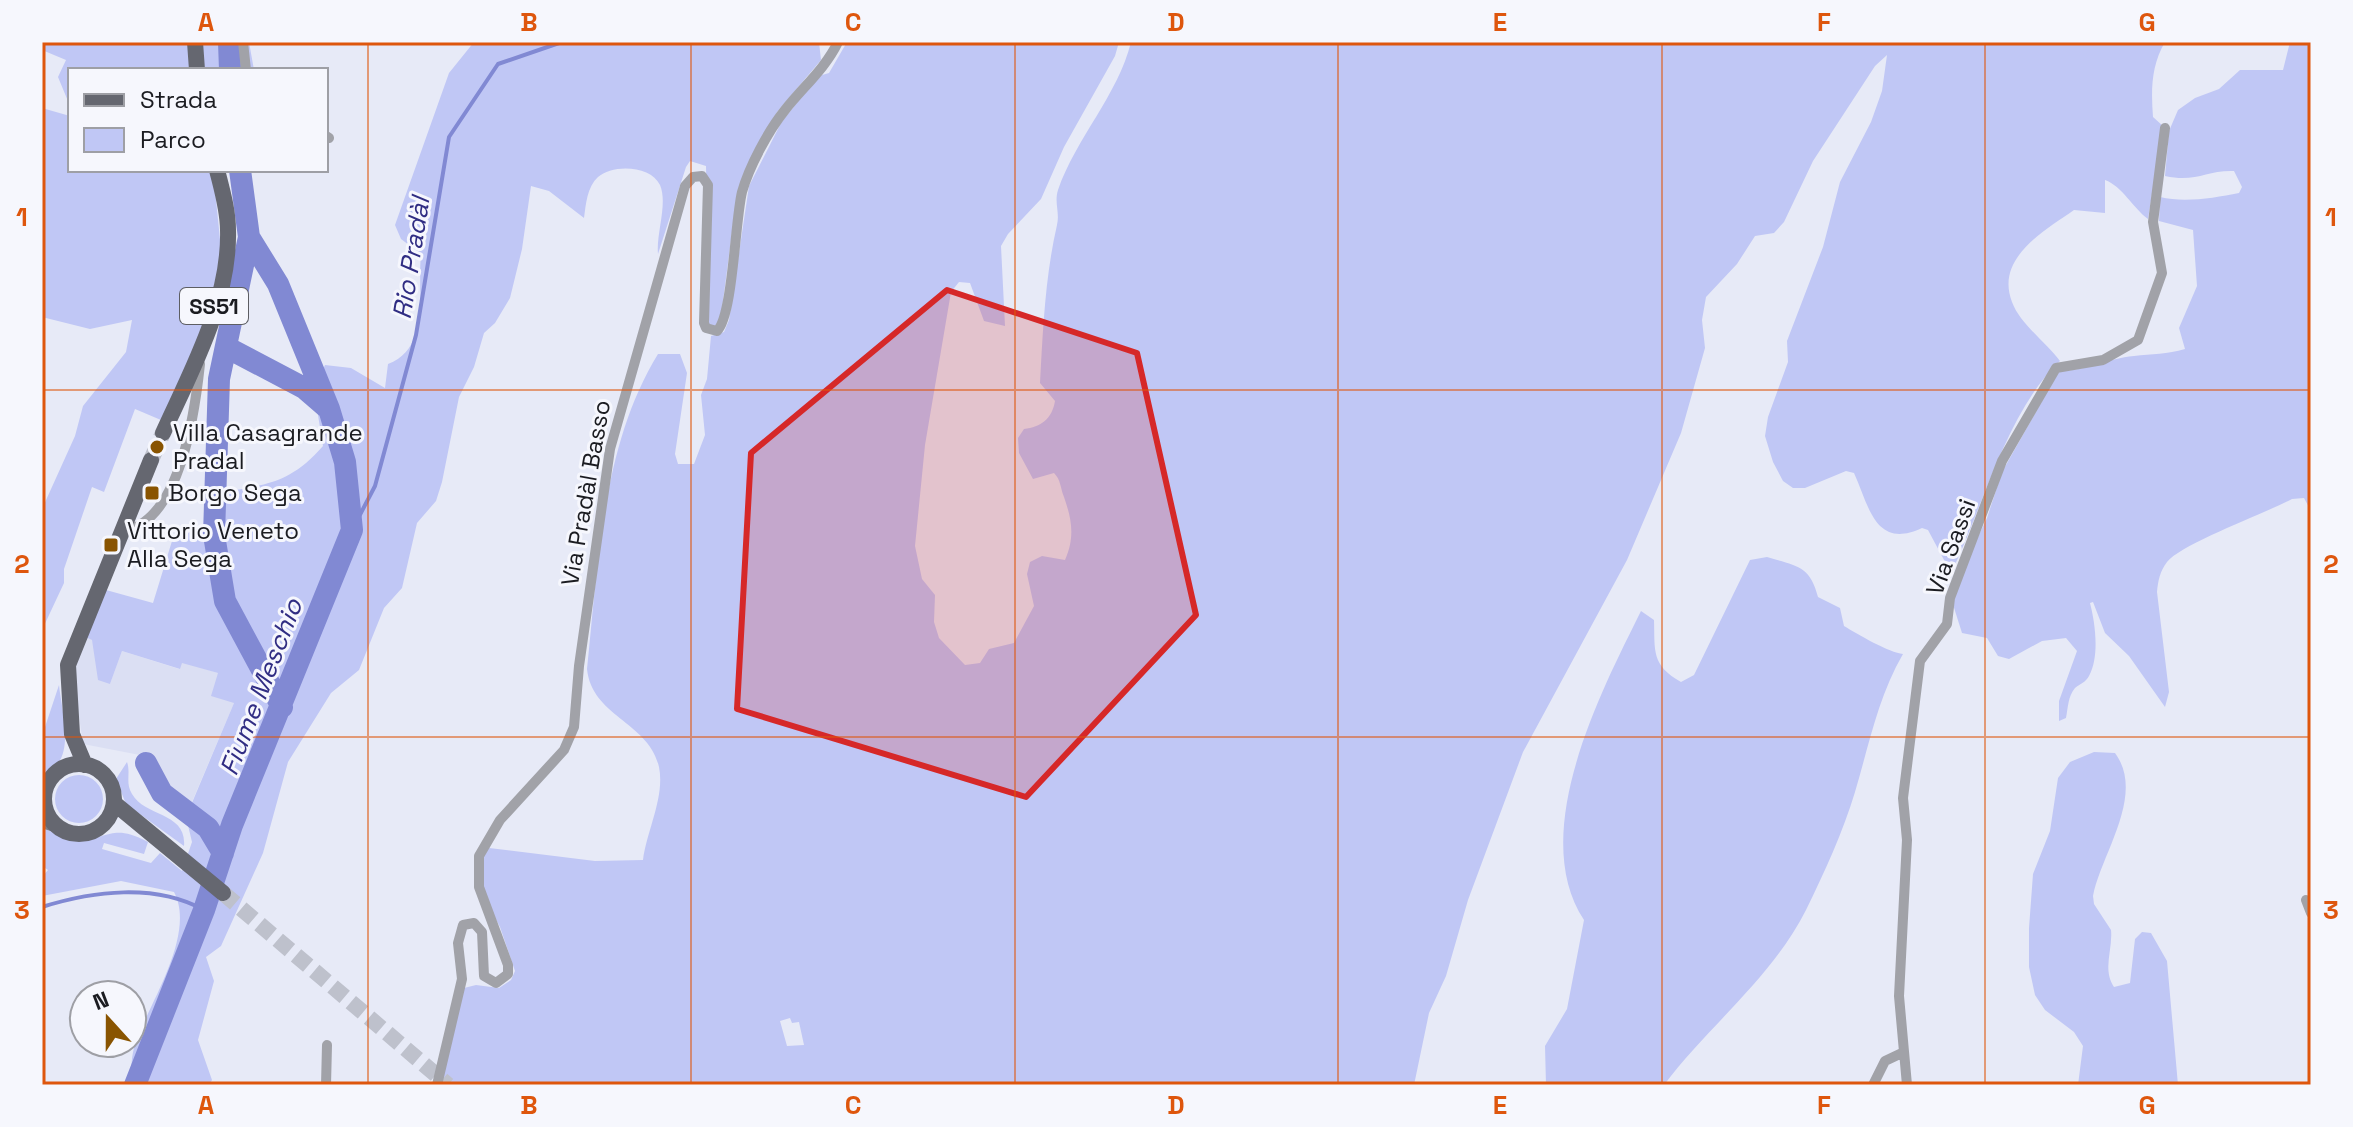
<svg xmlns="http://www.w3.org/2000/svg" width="2353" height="1127" viewBox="0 0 2353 1127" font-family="'Space Grotesk',sans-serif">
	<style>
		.built { fill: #dbdff3 }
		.green { fill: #c0c7f5; fill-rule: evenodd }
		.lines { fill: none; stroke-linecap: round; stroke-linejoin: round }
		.stream { stroke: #8189d3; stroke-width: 4 }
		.river { stroke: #8189d3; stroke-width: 22 }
		.primary-tunnel { stroke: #bec1cc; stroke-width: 16; stroke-dasharray: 16 8; stroke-linecap: butt }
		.minor { stroke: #a1a2a8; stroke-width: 10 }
		.secondary { stroke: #7e7f87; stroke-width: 14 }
		.primary { stroke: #656770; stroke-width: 16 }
		.marked { fill: #d62828; fill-opacity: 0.2; stroke: #d62828; stroke-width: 6; stroke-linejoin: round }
		.grid { fill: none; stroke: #de560d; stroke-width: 2; stroke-opacity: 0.55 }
		.poi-dot { fill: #895401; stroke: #f6f7fd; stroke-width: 3 }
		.labels { text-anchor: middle; stroke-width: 6; stroke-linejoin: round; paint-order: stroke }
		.shield { fill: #f6f7fd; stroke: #5d5e63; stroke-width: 2 }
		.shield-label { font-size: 22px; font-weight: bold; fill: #1b1c21 }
		.poi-label { font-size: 24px; fill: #1b1c21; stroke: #f6f7fd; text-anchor: start }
		.street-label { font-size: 24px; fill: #1b1c21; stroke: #f6f7fd }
		.water-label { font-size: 26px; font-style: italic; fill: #302d83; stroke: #f6f7fd }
		.neatline { fill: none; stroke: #de560d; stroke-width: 3 }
		.grid-label { font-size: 26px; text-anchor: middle; font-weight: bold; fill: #de560d }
	</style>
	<rect width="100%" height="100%" fill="#e7eaf7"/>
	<path class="built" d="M83 636 92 640 110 684 122 651 179 669 182 662 218 673 234 703 191 804 174 796 159 781 145 756 83 744 75 688V662Z"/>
	<path class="green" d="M43 42H249L254 70H70V106L58 77 66 60 42 50Z
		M474 42H819L821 60 777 112 736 201 722 309 716 328 709 325 706 166 690 161 686 167 658 254C656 233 668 204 660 185 651 165 612 164 598 177 587 187 586 204 584 218L549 191 531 186 522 249 510 298 495 323 484 333 474 367 459 397 442 482 436 501 417 523 402 588 384 608 359 670 331 693 288 762 263 853 221 946 206 957 214 981 198 1040 212 1080 209 1085H131C131 1070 131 1055 136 1041 151 1001 196 933 174 892L121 881 42 896V877L48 870 42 866V828C54 832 67 840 79 839 111 839 112 823 148 842L144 854 104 843 102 849 151 863 160 853 182 871 192 842 186 817 234 703 211 696 218 673 182 663 180 669 122 651 110 684 98 680 92 640 83 636 106 590 153 603 172 541 221 517 230 491C272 484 293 480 323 446L317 409 308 403 325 365 351 368 385 388 388 364C431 347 417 294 421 254L401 239 395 225 449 73Z
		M847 42H1119L1115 56 1064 147 1041 199 1008 234 1001 246 1005 326 984 321 970 283 959 282 951 292 925 445 915 546 922 579 935 595 934 622 939 638 965 665 980 663 989 649 1014 643 1034 606 1027 574 1030 562 1042 556 1065 560C1075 537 1072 520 1064 497 1060 487 1061 480 1054 473L1033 479 1019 453 1018 438 1024 429C1041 427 1052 419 1055 401L1040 383C1043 330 1045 277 1057 225 1060 212 1054 203 1058 190 1076 138 1118 95 1131 42H2165C2151 66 2151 90 2153 117L2163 126 2148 219C2133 208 2122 186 2105 180V213L2074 210C2044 231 1995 258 2012 302 2020 324 2046 342 2060 361 2007 410 1983 508 1951 573L1928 530 1922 528C1875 550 1869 506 1854 473L1846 471 1805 488H1793L1783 481 1773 462 1765 436 1768 417 1788 362 1787 341 1823 247 1840 182 1871 122 1882 91 1887 55 1875 66 1813 161 1784 222 1774 233 1755 236 1737 264 1706 297 1702 320 1705 348 1681 433 1627 560 1523 752 1468 900 1446 976 1429 1013 1414 1085H441L460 989 476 985 499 988 511 980 515 971 500 927 484 897 481 847 595 861 643 860C647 830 665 797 659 767 649 722 592 717 587 669 598 565 602 445 658 354H680L687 373 675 454 678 464H694L705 435 701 395 707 379 711 336 724 332 729 320 749 186 781 123 807 90 822 75 829 73ZM790 1018 792 1023 799 1022 804 1045 787 1046 780 1021Z
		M2290 42H2311V511L2304 498 2292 499C2266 513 2181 544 2167 562 2160 571 2158 581 2157 592L2169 692 2165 707 2129 656 2105 633 2093 602 2090 603C2095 622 2100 656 2089 676 2086 682 2080 684 2075 688 2068 696 2068 708 2066 718L2059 721V701L2077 651 2066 638 2042 641 2009 659 1998 656 1987 638 1962 633 1950 595 1987 518 2002 472 2059 371C2086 371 2108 358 2134 356 2152 354 2167 354 2185 349L2179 328 2197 286 2193 230 2159 221 2160 197C2184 203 2214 198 2239 193L2242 187 2234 171C2206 170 2196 183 2165 176L2169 131 2178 110 2195 98 2219 89 2240 70H2283Z
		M42 108 70 116V170H213L223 269 168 423 135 409 104 492 92 487 64 569V583L42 630V509L75 436 83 406 126 352 132 320 90 329 42 317Z
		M1767 557C1796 566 1810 565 1818 597L1840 608 1844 626C1857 634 1890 653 1903 654 1878 697 1869 745 1855 792 1843 832 1824 873 1806 910 1771 979 1709 1025 1664 1085H1546L1545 1046 1567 1009 1584 920C1527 833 1601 692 1641 611L1654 620C1655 651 1651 665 1681 682L1694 675 1750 560Z
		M59 685C62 715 78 762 42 776V736Z
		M2094 752 2115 753C2146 795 2101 854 2093 896L2094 904 2111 930C2113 950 2102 969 2114 987L2130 983 2135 939 2142 932 2151 933 2167 961 2178 1085H2078L2083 1046 2074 1032 2045 1010 2035 995 2029 967V928L2033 874 2050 831 2058 778 2070 762Z
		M127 762C131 773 125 783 132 794 145 817 187 812 184 846L126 804 116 779Z
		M55 799a24 24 0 1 1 48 0a24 24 0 1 1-48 0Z"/>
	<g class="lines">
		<path class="stream" d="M352 530 375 486 416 335 449 137 498 64 562 42
			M42 907C93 891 155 883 204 910"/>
		<path class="river" d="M229 42 230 70
			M249 237 219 379 214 535 225 601 282 707
			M228 348 304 388 326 407
			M146 763 162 793 208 828 223 853
			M135 1085 204 910 232 825 352 530 345 462 329 409 278 284 249 237 240 170"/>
		<path class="primary-tunnel" d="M151 460 163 433
			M223 893 448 1085"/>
		<path class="minor" d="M243 42 246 70
			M326 136 329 138
			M120 532C181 524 195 411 200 364
			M2306 900 2311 913
			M326 1085 327 1045
			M437 1085 462 979 458 943 463 925 474 923 482 932 484 976 496 983 508 974V965L479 887V856L500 820 564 750 574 727 579 666 610 449 685 186 693 177 702 176 708 185 704 323 706 328 717 331C733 316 735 220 742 192 749 167 768 131 785 110 803 87 825 69 838 42
			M1873 1085 1885 1061 1904 1052
			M1907 1085 1899 996 1907 840 1903 798 1920 661 1947 624 1950 598 2002 461 2056 368 2103 360 2138 340 2162 273 2153 222 2165 128"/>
		<path class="secondary" d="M42 803 44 800
			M42 821 55 825"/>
		<path class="primary" d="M195 42 197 70
			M163 433C191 371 230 301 228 230 228 210 222 190 217 170
			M44 799a35 35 0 1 1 70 0a35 35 0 1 1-70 0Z
			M85 765 72 734 68 665 151 460
			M114 803 223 893"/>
	</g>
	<path class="marked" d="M947 290 1137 353 1196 615 1026 797 737 709 751 453Z"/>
	<path class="grid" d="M368 42V1085M691 42V1085M1015 42V1085M1338 42V1085M1662 42V1085M1985 42V1085M42 390H2311M42 737H2311"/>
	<g class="poi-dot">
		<circle cx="157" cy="447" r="8"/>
		<rect x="144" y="485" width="16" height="16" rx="4"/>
		<rect x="103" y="537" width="16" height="16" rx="4"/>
	</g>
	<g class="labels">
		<rect class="shield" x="180" y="288" width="68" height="36" rx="6"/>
		<g class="shield-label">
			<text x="214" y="314">SS51</text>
		</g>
		<g class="poi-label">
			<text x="173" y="441">Villa Casagrande<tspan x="173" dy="28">Pradal</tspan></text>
			<text x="168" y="501">Borgo Sega</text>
			<text x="127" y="539">Vittorio Veneto<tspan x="127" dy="28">Alla Sega</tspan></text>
		</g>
		<g class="street-label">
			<text transform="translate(586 493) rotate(-80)" y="8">Via Pradàl Basso</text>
			<text transform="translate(1951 547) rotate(-70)" y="8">Via Sassi</text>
		</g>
		<g class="water-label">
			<text transform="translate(411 258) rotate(-81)" y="9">Rio Pradàl</text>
			<text transform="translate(261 687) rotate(-69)" y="9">Fiume Meschio</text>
		</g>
	</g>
	<rect width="2353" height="1127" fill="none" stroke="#f6f7fd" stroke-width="88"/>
	<rect x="68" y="68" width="260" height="104" fill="#f6f7fd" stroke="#9e9fa5" stroke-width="2"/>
	<rect x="84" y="94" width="40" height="12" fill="#656770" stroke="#9e9fa5" stroke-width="2"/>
	<text x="140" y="108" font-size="24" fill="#1b1c21">Strada</text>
	<rect x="84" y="128" width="40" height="24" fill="#c0c7f5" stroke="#9e9fa5" stroke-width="2"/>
	<text x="140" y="148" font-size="24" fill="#1b1c21">Parco</text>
	<g transform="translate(108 1019) rotate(339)"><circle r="38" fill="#f6f7fd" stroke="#9e9fa5" stroke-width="2"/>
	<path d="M0-6L14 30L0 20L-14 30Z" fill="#895401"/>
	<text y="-12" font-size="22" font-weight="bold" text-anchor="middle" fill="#1b1c21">N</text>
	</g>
	<rect x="44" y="44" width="2265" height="1039" class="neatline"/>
	<g class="grid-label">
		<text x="206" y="31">A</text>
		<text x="529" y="31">B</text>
		<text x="853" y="31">C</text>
		<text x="1176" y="31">D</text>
		<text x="1500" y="31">E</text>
		<text x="1824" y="31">F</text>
		<text x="2147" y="31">G</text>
		<text x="22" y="226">1</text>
		<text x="2331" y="226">1</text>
		<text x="22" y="573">2</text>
		<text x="2331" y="573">2</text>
		<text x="22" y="919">3</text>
		<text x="2331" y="919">3</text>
		<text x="206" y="1114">A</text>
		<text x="529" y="1114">B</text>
		<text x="853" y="1114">C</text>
		<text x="1176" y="1114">D</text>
		<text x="1500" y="1114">E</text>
		<text x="1824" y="1114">F</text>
		<text x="2147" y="1114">G</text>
	</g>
</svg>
